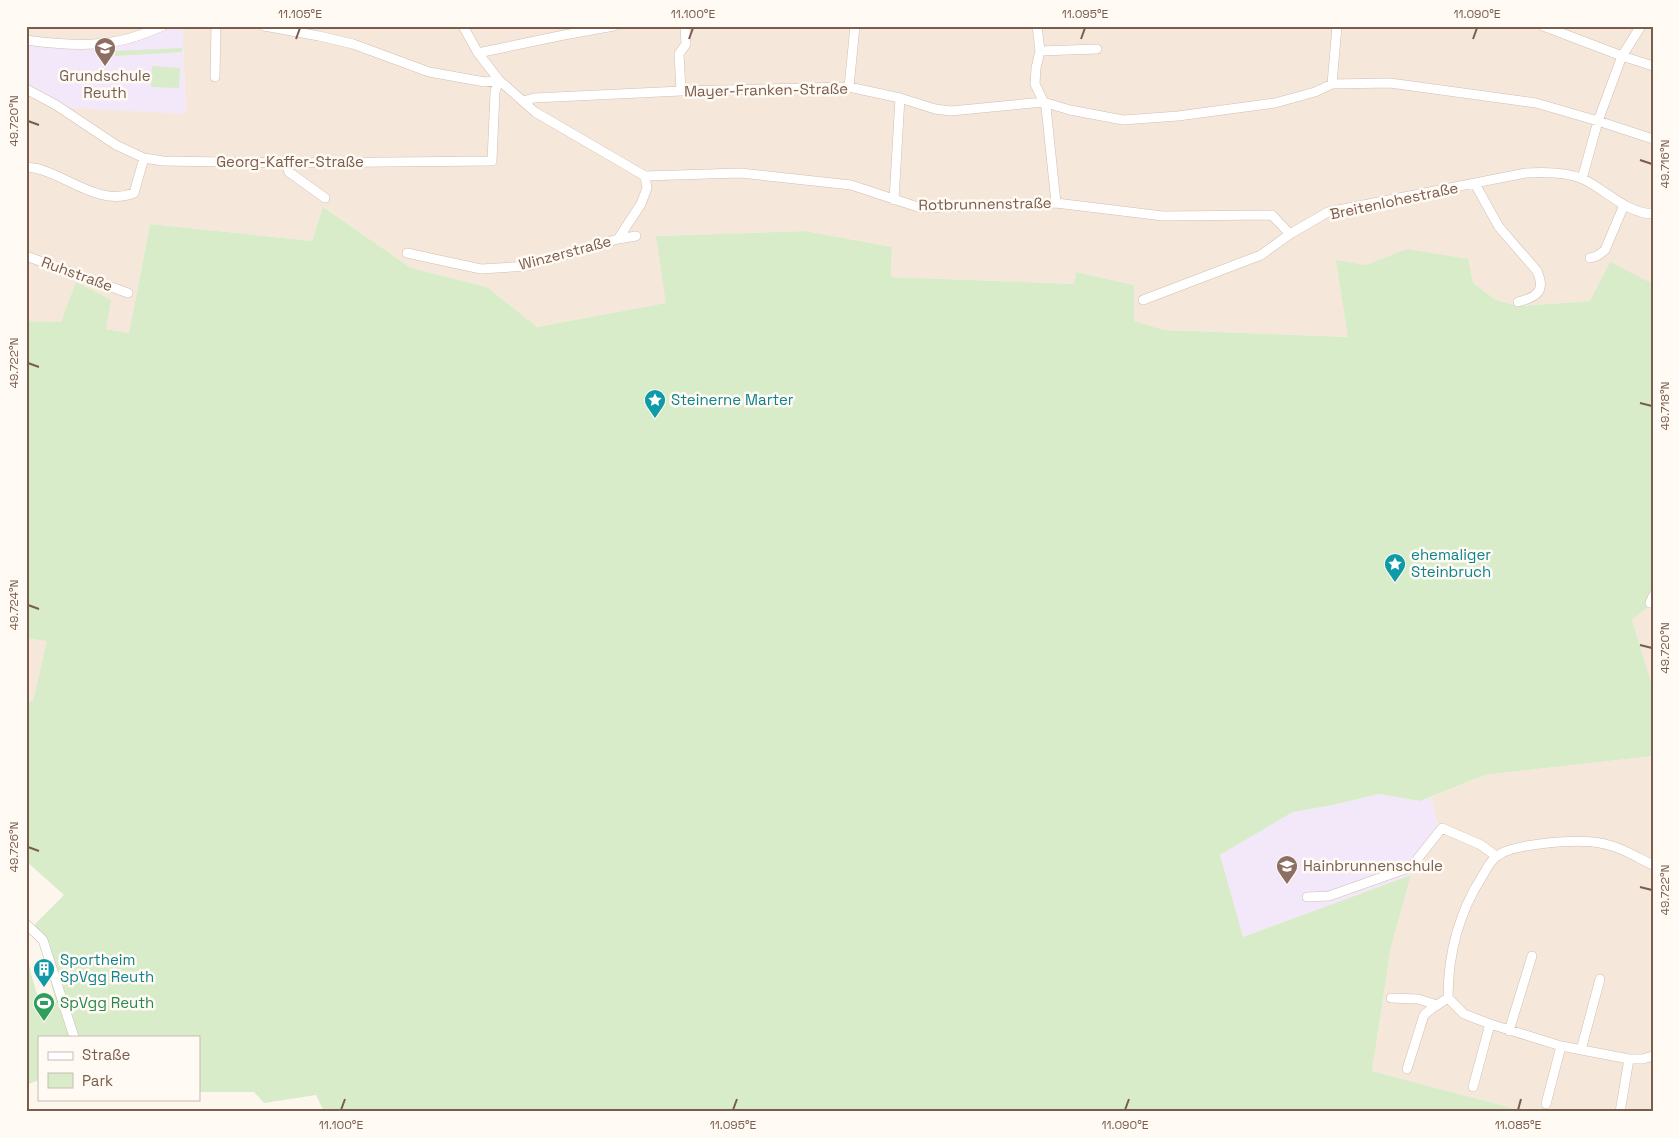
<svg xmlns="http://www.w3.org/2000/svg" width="1679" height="1138" viewBox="0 0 1679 1138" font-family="'Space Grotesk',sans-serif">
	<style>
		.residential { fill: #f5e8da }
		.education { fill: #f3e8fa }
		.green { fill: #d8ecc9 }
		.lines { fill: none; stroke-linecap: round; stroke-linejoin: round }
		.minor-casing { stroke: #d1beb0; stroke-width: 10 }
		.minor { stroke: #fff; stroke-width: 9 }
		.ticks { fill: none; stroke: #7a5c4d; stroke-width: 2 }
		.labels { text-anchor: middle; stroke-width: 5; stroke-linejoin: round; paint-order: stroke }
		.education-label { font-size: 15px; fill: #785e54; stroke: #fffaf3 }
		.street-label { font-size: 15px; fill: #7a5c4d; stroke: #fffaf3 }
		.culture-label { font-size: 15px; fill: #0d838f; stroke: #fffaf3; text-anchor: start }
		.leisure-label { font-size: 15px; fill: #27864d; stroke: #fffaf3; text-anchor: start }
		.neatline { fill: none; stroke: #7a5c4d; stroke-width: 2 }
		.ticks-label { font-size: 12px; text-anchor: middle; fill: #7a5c4d }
	</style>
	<rect width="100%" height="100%" fill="#fdf6ec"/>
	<path class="residential" d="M26 26H180L116 44 26 43Z
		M182 26H1653V284L1590 301 1519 306 1496 300 1473 283 1407 249 1365 265 1348 337 1164 330 1133 321 1134 285 1076 272 1075 284 891 277 892 247 805 231 657 236 667 303 537 327 487 287 411 268 323 207 312 241 150 224 129 333 106 329 76 283 61 322 26 321V86L186 114Z
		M1653 603V688L1632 620Z
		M26 638 48 640 33 701H26Z
		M1653 756V1112H1527L1372 1071 1391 947 1411 875 1441 837 1431 797 1485 775Z"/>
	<path class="education" d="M182 26 186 114 70 108 26 86V43L116 44Z
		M1379 794 1420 801 1431 797 1441 837 1411 875 1243 937 1203 959 1220 855 1293 812 1333 805Z"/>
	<path class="green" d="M182 48V52L115 56V51Z
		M152 66 180 68 179 88 151 87Z
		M323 207 411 268 487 287 537 327 666 303 656 236 805 231 892 247 891 277 1074 284 1076 272 1134 285V321L1164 330 1348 337 1336 260 1365 265 1407 249 1468 259 1473 283 1496 300 1519 306 1590 301 1610 262 1653 284V603L1632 620 1653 688V756L1485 775 1420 801 1379 794 1333 805 1293 812 1220 855 1243 937 1411 875 1391 947 1372 1071 1527 1112H324L316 1095 264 1103 254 1092H199V1037H39V1080L26 1085V949L31 974 41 1007 56 1002 35 924 64 895 26 861V701H33L47 641 26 638V321L61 322 76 282 111 300 106 329 129 333 150 224 312 241Z"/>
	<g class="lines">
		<g class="minor-casing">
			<path id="minor" d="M463 26 478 53 499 80 535 112 645 176 740 173 851 185 921 208 1056 203 1163 216 1272 215 1290 234
				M1037 26 1040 51 1036 68 1035 84 1046 107 1056 203
				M1543 26 1622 56 1653 66
				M26 40C54 44 84 47 111 42 129 40 146 33 163 26
				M1040 51 1097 49
				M478 53 564 35 614 26
				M215 77 216 26
				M1332 84 1337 26
				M849 87 855 26
				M26 89 56 105 116 145 144 158 163 161 286 163 492 161 495 92 499 80 485 82 429 72 353 44 319 36 264 26
				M681 91 679 54 686 44 685 26
				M523 101 534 98 681 91 849 87 900 98 935 109 951 111 1043 102 1070 110 1123 120 1178 116 1275 103 1315 92 1332 84 1390 83 1536 103 1598 121 1653 139
				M286 163 289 172 325 198
				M26 167C31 168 37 168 42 170 71 179 102 206 134 193L144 158
				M1582 179 1598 121 1622 56 1641 26
				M1475 184 1499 227 1537 271C1546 291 1537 297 1518 302
				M894 200 900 98
				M618 239 641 204 647 188 645 176
				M407 253 481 269 528 266 618 239 636 236
				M26 256 128 293
				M1590 258 1597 256 1605 250 1624 205
				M1143 300 1261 255 1290 234 1328 212 1526 173C1542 172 1567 172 1583 179 1606 190 1626 213 1653 214
				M1650 603 1653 596
				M1653 865C1636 857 1619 846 1600 843 1579 839 1511 843 1496 857 1490 861 1486 870 1483 875 1459 912 1448 955 1448 998L1464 1014 1490 1024 1561 1046 1629 1059H1643L1653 1056
				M1307 897 1329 896 1411 867 1442 828 1481 845 1496 856
				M26 924 43 940 74 1037
				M1391 998 1418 999 1437 1005
				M1509 1031 1532 956
				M1581 1050 1600 979
				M1407 1069 1424 1015 1431 1009 1448 998
				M1473 1087 1490 1024
				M1546 1104 1561 1046
				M1620 1112 1629 1059"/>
		</g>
		<use href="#minor" class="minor"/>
	</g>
	<path class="ticks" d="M296 39 300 28M689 39 693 28M1081 39 1085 28M1473 39 1477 28M28 121 39 125M1640 160 1652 164M28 363 39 367M1640 403 1652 406M28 605 39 609M1640 645 1652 648M28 847 39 851M1640 887 1652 890M341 1110 345 1099M733 1110 737 1099M1125 1110 1129 1099M1518 1110 1521 1099"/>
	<defs>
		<g id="school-pin" transform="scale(1.125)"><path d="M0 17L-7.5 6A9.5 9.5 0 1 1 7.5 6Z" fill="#8d6e63" stroke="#fffaf3"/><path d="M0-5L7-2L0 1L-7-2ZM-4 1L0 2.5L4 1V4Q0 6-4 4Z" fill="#fff"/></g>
		<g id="sight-pin" transform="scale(1.125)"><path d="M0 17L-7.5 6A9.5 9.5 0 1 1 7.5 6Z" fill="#0f9aa8" stroke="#fffaf3"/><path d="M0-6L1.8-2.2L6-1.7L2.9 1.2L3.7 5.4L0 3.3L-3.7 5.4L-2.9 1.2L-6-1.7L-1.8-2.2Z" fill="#fff"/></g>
		<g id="building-pin" transform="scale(1.125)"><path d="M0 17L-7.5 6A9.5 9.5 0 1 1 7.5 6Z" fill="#0f9aa8" stroke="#fffaf3"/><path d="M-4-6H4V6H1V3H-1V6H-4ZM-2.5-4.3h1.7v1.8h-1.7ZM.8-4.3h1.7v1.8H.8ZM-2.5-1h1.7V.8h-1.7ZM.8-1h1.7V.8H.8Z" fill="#fff"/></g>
		<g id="stadium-pin" transform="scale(1.125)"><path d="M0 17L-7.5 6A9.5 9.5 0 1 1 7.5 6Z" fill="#2e9e5b" stroke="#fffaf3"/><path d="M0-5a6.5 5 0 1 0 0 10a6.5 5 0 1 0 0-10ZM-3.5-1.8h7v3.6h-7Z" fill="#fff"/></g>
	</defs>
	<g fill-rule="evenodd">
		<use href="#school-pin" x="105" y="48"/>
		<use href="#sight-pin" x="655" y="400"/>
		<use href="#sight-pin" x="1395" y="564"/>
		<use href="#school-pin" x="1287" y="866"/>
		<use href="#building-pin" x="44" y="969"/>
		<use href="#stadium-pin" x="44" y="1003"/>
	</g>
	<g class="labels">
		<g class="education-label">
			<text x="105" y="81">Grundschule<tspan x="105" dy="17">Reuth</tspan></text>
			<text x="1303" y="871" text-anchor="start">Hainbrunnenschule</text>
		</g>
		<g class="street-label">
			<text transform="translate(766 90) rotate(-1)" y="5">Mayer-Franken-Straße</text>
			<text x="290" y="167">Georg-Kaffer-Straße</text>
			<text transform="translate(1394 201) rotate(-12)" y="5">Breitenlohestraße</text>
			<text transform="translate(985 204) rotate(-1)" y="5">Rotbrunnenstraße</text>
			<text transform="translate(565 253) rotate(-15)" y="5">Winzerstraße</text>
			<text transform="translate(77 274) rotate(20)" y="5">Ruhstraße</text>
		</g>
		<g class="culture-label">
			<text x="671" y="405">Steinerne Marter</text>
			<text x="1411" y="560">ehemaliger<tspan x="1411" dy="17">Steinbruch</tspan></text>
			<text x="60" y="965">Sportheim<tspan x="60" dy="17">SpVgg Reuth</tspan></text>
		</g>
		<g class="leisure-label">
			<text x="60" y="1008">SpVgg Reuth</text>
		</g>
	</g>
	<rect width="1679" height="1138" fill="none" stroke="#fffaf3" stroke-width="55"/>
	<rect x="38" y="1036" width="162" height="65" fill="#fffaf3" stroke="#cabbb1"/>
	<rect x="48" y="1052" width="25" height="8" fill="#ffffff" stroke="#cabbb1"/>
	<text x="82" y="1060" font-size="15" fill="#7a5c4d">Straße</text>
	<rect x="48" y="1073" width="25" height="15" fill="#d8ecc9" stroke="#cabbb1"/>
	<text x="82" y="1086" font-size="15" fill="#7a5c4d">Park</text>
	<rect x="28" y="28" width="1624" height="1082" class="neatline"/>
	<g class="ticks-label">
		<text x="300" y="18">11.105°E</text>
		<text x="693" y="18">11.100°E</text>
		<text x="1085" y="18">11.095°E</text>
		<text x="1477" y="18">11.090°E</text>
		<text transform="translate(14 121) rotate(-90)" y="4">49.720°N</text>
		<text transform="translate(1665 164) rotate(-90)" y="4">49.716°N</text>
		<text transform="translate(14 363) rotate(-90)" y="4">49.722°N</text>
		<text transform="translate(1665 406) rotate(-90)" y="4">49.718°N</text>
		<text transform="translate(14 605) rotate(-90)" y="4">49.724°N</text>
		<text transform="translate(1665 648) rotate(-90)" y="4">49.720°N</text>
		<text transform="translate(14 847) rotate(-90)" y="4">49.726°N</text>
		<text transform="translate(1665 890) rotate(-90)" y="4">49.722°N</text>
		<text x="341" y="1129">11.100°E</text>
		<text x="733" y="1129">11.095°E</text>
		<text x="1125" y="1129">11.090°E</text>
		<text x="1518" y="1129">11.085°E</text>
	</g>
</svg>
